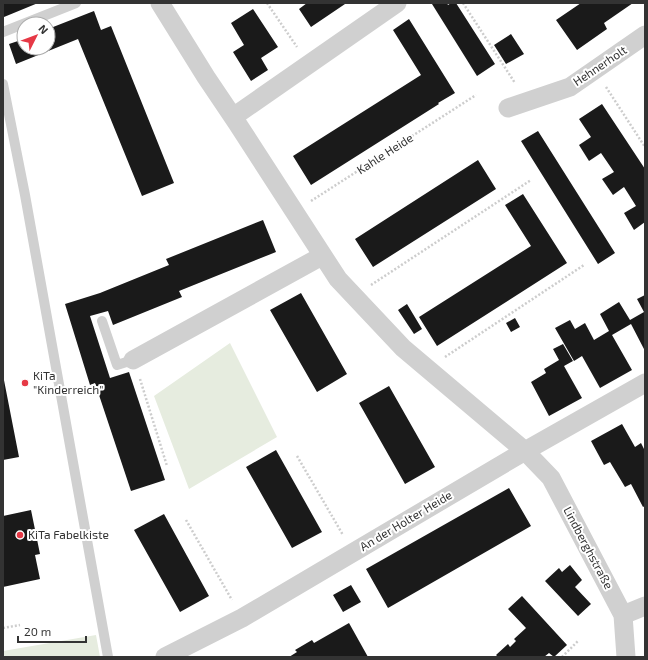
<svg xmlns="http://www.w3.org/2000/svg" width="648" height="660" viewBox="0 0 648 660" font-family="'Exo 2',sans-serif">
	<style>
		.green { fill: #e6ecdf }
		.building { fill: #1a1a1a }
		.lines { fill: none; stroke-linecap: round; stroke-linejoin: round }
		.path { stroke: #cdcdcd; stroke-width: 2.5; stroke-dasharray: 2 2; stroke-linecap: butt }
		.service { stroke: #d0d0d0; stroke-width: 10 }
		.minor { stroke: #d0d0d0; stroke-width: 19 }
		.poi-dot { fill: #e63946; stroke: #fff; stroke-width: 1.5 }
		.labels { text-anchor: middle; stroke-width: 4; stroke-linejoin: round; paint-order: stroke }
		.street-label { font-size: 12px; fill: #333; stroke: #fff }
		.poi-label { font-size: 12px; fill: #333; stroke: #fff; text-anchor: start }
	</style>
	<rect width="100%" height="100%" fill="#fff"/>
	<path class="green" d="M230 343 277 437 189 489 154 396Z
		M96 635 100 657H3V651Z"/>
	<path class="building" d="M3 3H38L4 17Z
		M307 3H344L345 4 311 27 299 9Z
		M435 3H447L448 5 451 3H456L495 64 477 76 432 4Z
		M581 3H633L604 23 607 29 577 50 556 20Z
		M253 9 278 47 261 58 268 70 251 81 233 52 244 45 231 23Z
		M94 11 101 30 111 26 174 183 142 196 78 39 16 64 9 44 24 39V48H48V29Z
		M409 19 455 93 438 103 439 104 311 185 293 156 421 75 393 30Z
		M511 34 524 54 506 64 494 45Z
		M602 104 645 169V222L634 230 624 213 636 206 624 187 613 195 602 179 614 172 601 153 589 161 579 145 591 137 579 119Z
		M538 131 615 253 598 264 521 141Z
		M478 160 496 189 373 267 355 239Z
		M523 194 567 263 437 346 419 317 531 246 505 205Z
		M263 220 276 252 179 291 182 297 113 325 108 311 90 316 110 378 129 372 165 480 131 491 95 383 90 385 65 304 100 293 169 265 166 259Z
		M301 293 347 374 317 392 270 310Z
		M645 295V351L631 324 612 335 632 370 600 388 582 356 574 361 555 328 570 320 575 329 585 323 594 340 609 331 600 314 619 302 630 320 644 312 637 299Z
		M407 304 422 329 414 334 398 310Z
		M515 318 520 327 511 332 506 323Z
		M563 344 573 361 564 366 582 398 549 416 531 382 546 373 544 369 559 360 553 349Z
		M3 375 19 457 3 460Z
		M389 386 435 467 405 484 359 403Z
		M622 424 635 447 641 443 645 451V506L643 507 631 484 625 487 610 462 604 465 591 441Z
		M276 450 322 532 292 548 246 467Z
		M509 488 531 526 388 608 366 569Z
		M31 510 40 554 35 555 40 579 3 587V516Z
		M164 514 209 596 180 612 134 530Z
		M570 565 582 580 575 587 591 604 578 616 545 581 559 568 562 572Z
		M351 585 361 602 343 612 333 595Z
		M522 596 567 645 554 657 549 653 544 657H498L496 655 508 644 510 647 516 641 514 639 526 628 508 609Z
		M349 623 368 657H289L297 652 295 650 312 640 314 643Z"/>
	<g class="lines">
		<path class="path" d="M267 3 297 47
			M463 3 515 83
			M606 87 645 147
			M311 201 476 95
			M371 285 531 180
			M445 357 584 265
			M140 379 167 466
			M297 456 343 535
			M186 520 232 600
			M3 628 20 625
			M562 657 578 641"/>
		<path class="service" d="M3 32 76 3
			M3 84 25 195 108 657
			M102 321 117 365 133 360"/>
		<path class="minor" d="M160 3 206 77 237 123 338 279 403 348 525 451 551 478 623 615 626 657
			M508 108 570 87 645 35
			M233 117 397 3
			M133 360 322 256
			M623 615 645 606
			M165 657 242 618 525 451 645 383"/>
	</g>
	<g class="poi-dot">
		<circle cx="25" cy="383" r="4"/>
		<circle cx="20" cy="535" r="4"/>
	</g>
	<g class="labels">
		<g class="street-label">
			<text transform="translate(600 66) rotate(-34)" y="4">Hehnerholt</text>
			<text transform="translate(385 154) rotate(-33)" y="4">Kahle Heide</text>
			<text transform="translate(406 521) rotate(-31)" y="4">An der Holter Heide</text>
			<text transform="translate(588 548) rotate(62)" y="4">Lindberghstraße</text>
		</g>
		<g class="poi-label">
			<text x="33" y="380">KiTa<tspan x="33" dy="14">"Kinderreich"</tspan></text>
			<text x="28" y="539">KiTa Fabelkiste</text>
		</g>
	</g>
	<rect width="648" height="660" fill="none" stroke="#333333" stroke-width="8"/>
	<g transform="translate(36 36) rotate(48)"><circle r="19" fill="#ffffff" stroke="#adadad"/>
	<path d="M0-3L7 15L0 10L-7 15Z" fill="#e63946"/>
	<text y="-6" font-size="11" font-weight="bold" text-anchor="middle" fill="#333333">N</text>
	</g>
	<path d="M18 636v6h68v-6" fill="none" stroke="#333333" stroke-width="2"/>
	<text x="24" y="636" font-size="12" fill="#333333" stroke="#ffffff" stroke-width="3" paint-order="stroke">20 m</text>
</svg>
